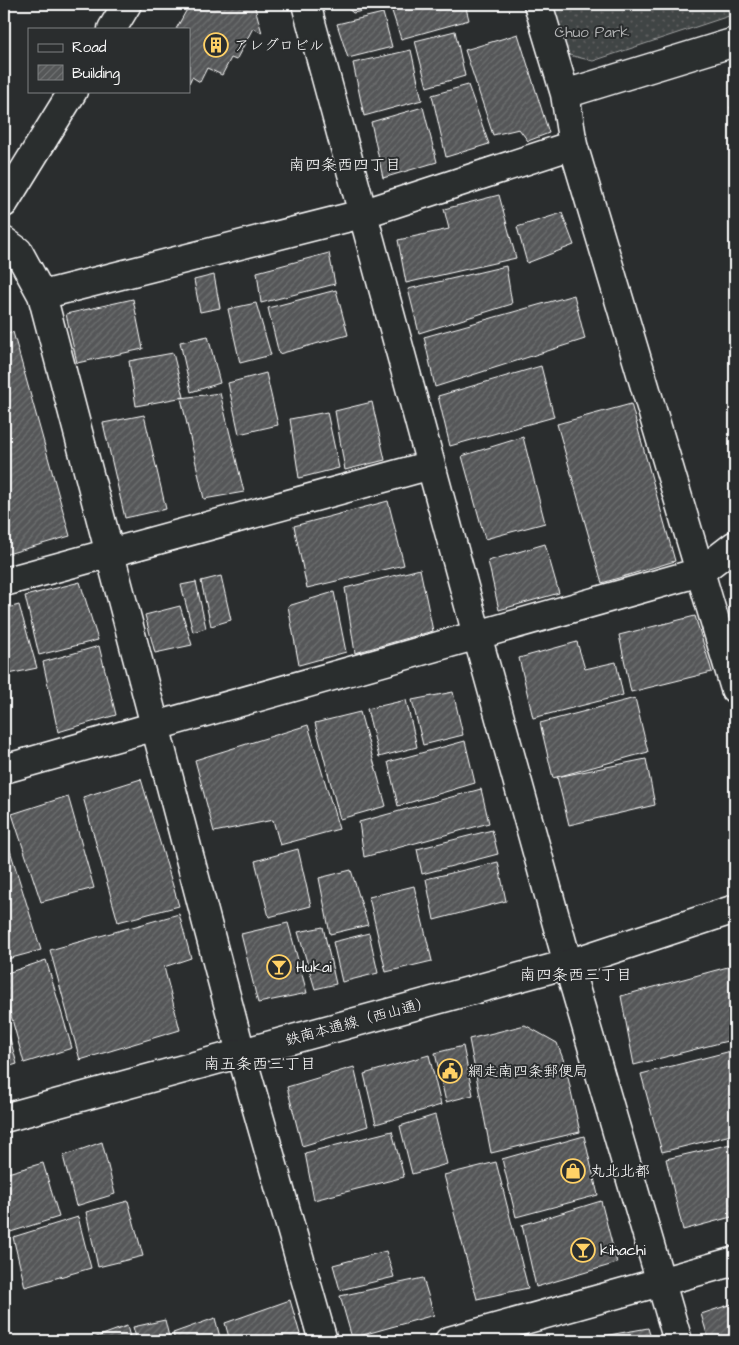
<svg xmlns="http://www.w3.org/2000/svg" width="739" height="1345" viewBox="0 0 739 1345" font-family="'Architects Daughter','Klee One',sans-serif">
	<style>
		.grass { fill: url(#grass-dots); stroke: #a0a2a2 }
		.building { fill: url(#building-hatch); stroke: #fff }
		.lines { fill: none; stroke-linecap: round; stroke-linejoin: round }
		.street-casing { stroke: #fff; stroke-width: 31 }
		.secondary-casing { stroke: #fff; stroke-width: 31 }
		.street { stroke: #2a2d2e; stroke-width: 28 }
		.secondary { stroke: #2a2d2e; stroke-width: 28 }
		.labels { text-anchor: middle; stroke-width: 4; stroke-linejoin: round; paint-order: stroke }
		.park-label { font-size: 15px; fill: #b3b4b5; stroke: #2a2d2e }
		.poi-label { font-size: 15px; fill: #fff; stroke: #2a2d2e; text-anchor: start }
		.street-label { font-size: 15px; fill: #fff; stroke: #2a2d2e }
		.neighbourhood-label { font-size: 16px; fill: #fff; stroke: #2a2d2e }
	</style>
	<defs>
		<pattern id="grass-dots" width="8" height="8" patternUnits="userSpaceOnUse" patternTransform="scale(1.25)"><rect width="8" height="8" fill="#414445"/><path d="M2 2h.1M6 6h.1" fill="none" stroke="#5e6061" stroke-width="1.8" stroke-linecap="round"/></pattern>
		<pattern id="building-hatch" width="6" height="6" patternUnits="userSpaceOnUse" patternTransform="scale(1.25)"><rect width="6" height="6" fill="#555758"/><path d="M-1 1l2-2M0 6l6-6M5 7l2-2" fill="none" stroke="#6e7071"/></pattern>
	</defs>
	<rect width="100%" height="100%" fill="#2a2d2e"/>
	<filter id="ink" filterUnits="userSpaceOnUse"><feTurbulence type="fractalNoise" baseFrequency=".02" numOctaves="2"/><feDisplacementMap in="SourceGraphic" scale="10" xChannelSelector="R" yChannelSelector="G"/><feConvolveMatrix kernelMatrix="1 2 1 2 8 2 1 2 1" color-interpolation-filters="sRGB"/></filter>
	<g filter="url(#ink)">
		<path class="grass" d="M548 4H735V14L593 61 565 54Z"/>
		<path class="building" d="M190 4H254L262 33 253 28 236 60 231 58 222 75 207 68 200 82 192 77 189 83V29H176Z
			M343 4H465L469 20 401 39 390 5 353 13Z
			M383 13 392 47 348 58 337 24Z
			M455 31 465 76 427 87 415 41Z
			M518 34 549 133 528 141 519 129 493 135 465 50Z
			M411 50 422 100 364 116 353 63Z
			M468 85 489 144 446 157 432 95Z
			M735 104V120L730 107Z
			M423 107 437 162 383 178 371 122Z
			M499 195 516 258 406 283 398 240 449 229 444 209Z
			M562 213 574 245 527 263 517 227Z
			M329 253 335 284 261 303 257 272Z
			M506 266 512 304 419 333 408 289Z
			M214 275 220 308 200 312 194 280Z
			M336 290 348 335 279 354 268 308Z
			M574 295 585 339 435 387 424 337Z
			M133 299 143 349 77 363 66 314Z
			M256 303 271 355 240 363 228 309Z
			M13 332 70 536 4 555V335Z
			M208 336 220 383 191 392 180 342Z
			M173 353 184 397 136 406 129 361Z
			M541 366 554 417 450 446 438 396Z
			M266 373 278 425 239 434 228 383Z
			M220 393 244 492 204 499 181 398Z
			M372 402 385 460 345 470 335 411Z
			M631 404 675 561 602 583 557 424Z
			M327 412 339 468 299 478 290 419Z
			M144 415 166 509 125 518 103 423Z
			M523 437 545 523 485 539 462 456Z
			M388 501 404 565 307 588 294 526Z
			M545 544 559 593 499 610 488 561Z
			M420 569 433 631 355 653 345 588Z
			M221 576 231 620 211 626 201 581Z
			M80 582 98 640 39 655 25 596Z
			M196 582 206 628 193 632 181 585Z
			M334 592 346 652 299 665 288 606Z
			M19 605 37 668 4 675V609Z
			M180 606 192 645 155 653 145 615Z
			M695 616 712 672 631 692 619 635Z
			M577 642 585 669 616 662 623 695 533 718 519 658Z
			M99 646 116 715 58 732 43 662Z
			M453 692 463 735 423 745 412 700Z
			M635 698 648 752 553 778 540 723Z
			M406 700 417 747 379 757 367 709Z
			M360 712 386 806 340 819 315 723Z
			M308 725 339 829 280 845 273 820 214 832 195 760Z
			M465 741 475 783 398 806 388 762Z
			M646 759 655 805 569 825 557 777Z
			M141 779 179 906 118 922 83 797Z
			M481 789 489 823 364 857 359 822Z
			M68 796 94 888 41 902 12 814Z
			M492 830 498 854 422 874 417 849Z
			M4 831 41 950 4 960Z
			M298 849 311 906 269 917 255 861Z
			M498 862 506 901 434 920 426 879Z
			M351 870 368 925 330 934 319 878Z
			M414 886 432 961 386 972 369 897Z
			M179 914 191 958 164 967 180 1030 80 1060 50 950Z
			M288 923 307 993 258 1003 241 934Z
			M323 927 336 984 315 989 298 932Z
			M369 933 378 973 342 982 333 942Z
			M46 960 72 1048 24 1063 4 990V974Z
			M735 965V1039L634 1065 621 996Z
			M525 1025 557 1043 565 1064 580 1132 491 1153 469 1039Z
			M4 1028H7L17 1064 4 1068Z
			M463 1046 473 1095 446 1102 435 1053Z
			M735 1050V1134L662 1152 641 1074Z
			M429 1055 441 1105 376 1124 364 1074Z
			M354 1067 368 1126 302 1146 287 1087Z
			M435 1115 447 1164 412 1174 400 1126Z
			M392 1131 404 1177 314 1200 305 1153Z
			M584 1136 598 1195 516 1217 502 1159Z
			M102 1142 115 1194 76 1206 63 1156Z
			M735 1143V1216L683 1230 666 1159Z
			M496 1162 528 1288 477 1299 444 1175Z
			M43 1163 59 1217 4 1234V1174Z
			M128 1201 143 1256 98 1267 86 1212Z
			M601 1201 617 1263 536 1287 522 1225Z
			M78 1217 91 1268 25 1287 13 1237Z
			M386 1251 394 1277 340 1290 333 1265Z
			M423 1278 434 1315 352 1338 340 1296Z
			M290 1300 302 1341H230L225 1323Z
			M735 1303V1341H709L701 1314Z
			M215 1318 221 1341H175L173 1333Z
			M165 1320 170 1341H137L133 1327Z
			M127 1326 131 1341H95L94 1338Z
			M648 1328 652 1341H598V1337Z"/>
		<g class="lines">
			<g class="street-casing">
				<path id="street" d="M306 4 477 635 568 964 678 1341
					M538 4 565 94 573 145 735 689
					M565 94 735 42
					M4 241 18 251 42 295 241 1053 323 1341
					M42 295 362 214 573 145
					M4 582 431 465
					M4 769 700 572 735 545
					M449 1341 735 1261"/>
			</g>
			<g class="secondary-casing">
				<path id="secondary" d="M112 29 127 4
					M4 203 73 91
					M4 1118 568 964 735 909"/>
			</g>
			<use href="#street" class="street"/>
			<use href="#secondary" class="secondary"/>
		</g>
	</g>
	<defs>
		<g id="building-ring" transform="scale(1.25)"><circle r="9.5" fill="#2a2d2e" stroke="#ffd166" stroke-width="1.5"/><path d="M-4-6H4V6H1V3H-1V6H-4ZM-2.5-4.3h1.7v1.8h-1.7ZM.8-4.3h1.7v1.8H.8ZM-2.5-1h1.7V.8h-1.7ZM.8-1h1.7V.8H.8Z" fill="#ffd166"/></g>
		<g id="bar-ring" transform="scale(1.25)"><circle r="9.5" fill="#2a2d2e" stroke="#ffd166" stroke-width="1.5"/><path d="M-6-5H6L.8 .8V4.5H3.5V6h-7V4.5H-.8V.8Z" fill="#ffd166"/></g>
		<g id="civic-ring" transform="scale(1.25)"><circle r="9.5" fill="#2a2d2e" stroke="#ffd166" stroke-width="1.5"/><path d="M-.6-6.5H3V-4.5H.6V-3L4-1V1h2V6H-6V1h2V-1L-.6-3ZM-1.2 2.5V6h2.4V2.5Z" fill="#ffd166"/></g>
		<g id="shop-ring" transform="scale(1.25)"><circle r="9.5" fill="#2a2d2e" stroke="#ffd166" stroke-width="1.5"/><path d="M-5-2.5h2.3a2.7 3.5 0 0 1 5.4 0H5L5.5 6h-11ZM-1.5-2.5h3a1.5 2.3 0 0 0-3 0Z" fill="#ffd166"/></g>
	</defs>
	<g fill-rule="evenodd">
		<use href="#building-ring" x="216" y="45"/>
		<use href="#bar-ring" x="279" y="967"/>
		<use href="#civic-ring" x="450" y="1071"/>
		<use href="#shop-ring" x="573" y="1171"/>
		<use href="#bar-ring" x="583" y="1250"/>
	</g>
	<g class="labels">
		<g class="park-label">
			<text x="592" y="37">Chuo Park</text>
		</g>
		<g class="poi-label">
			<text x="234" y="50">アレグロビル</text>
			<text x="296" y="972">Hukai</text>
			<text x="468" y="1076">網走南四条郵便局</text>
			<text x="590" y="1176">丸北北都</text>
			<text x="600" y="1255">kihachi</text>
		</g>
		<g class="street-label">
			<text transform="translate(358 1021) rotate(-15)" y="5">鉄南本通線（西山通）</text>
		</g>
		<g class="neighbourhood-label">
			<text x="345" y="170">南四条西四丁目</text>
			<text x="576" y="980">南四条西三丁目</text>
			<text x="260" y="1069">南五条西三丁目</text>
		</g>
	</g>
	<rect width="739" height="1345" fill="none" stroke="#2a2d2e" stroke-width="20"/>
	<rect x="10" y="10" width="719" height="1325" fill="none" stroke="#fff" stroke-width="2" filter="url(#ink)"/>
	<rect x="28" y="28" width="162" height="65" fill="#2a2d2e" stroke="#7f8182"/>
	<rect x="38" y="44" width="25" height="8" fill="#2a2d2e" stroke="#7f8182"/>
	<text x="72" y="52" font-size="15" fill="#ffffff">Road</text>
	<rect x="38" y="65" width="25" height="15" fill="url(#building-hatch)" stroke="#7f8182"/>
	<text x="72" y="78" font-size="15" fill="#ffffff">Building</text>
</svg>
